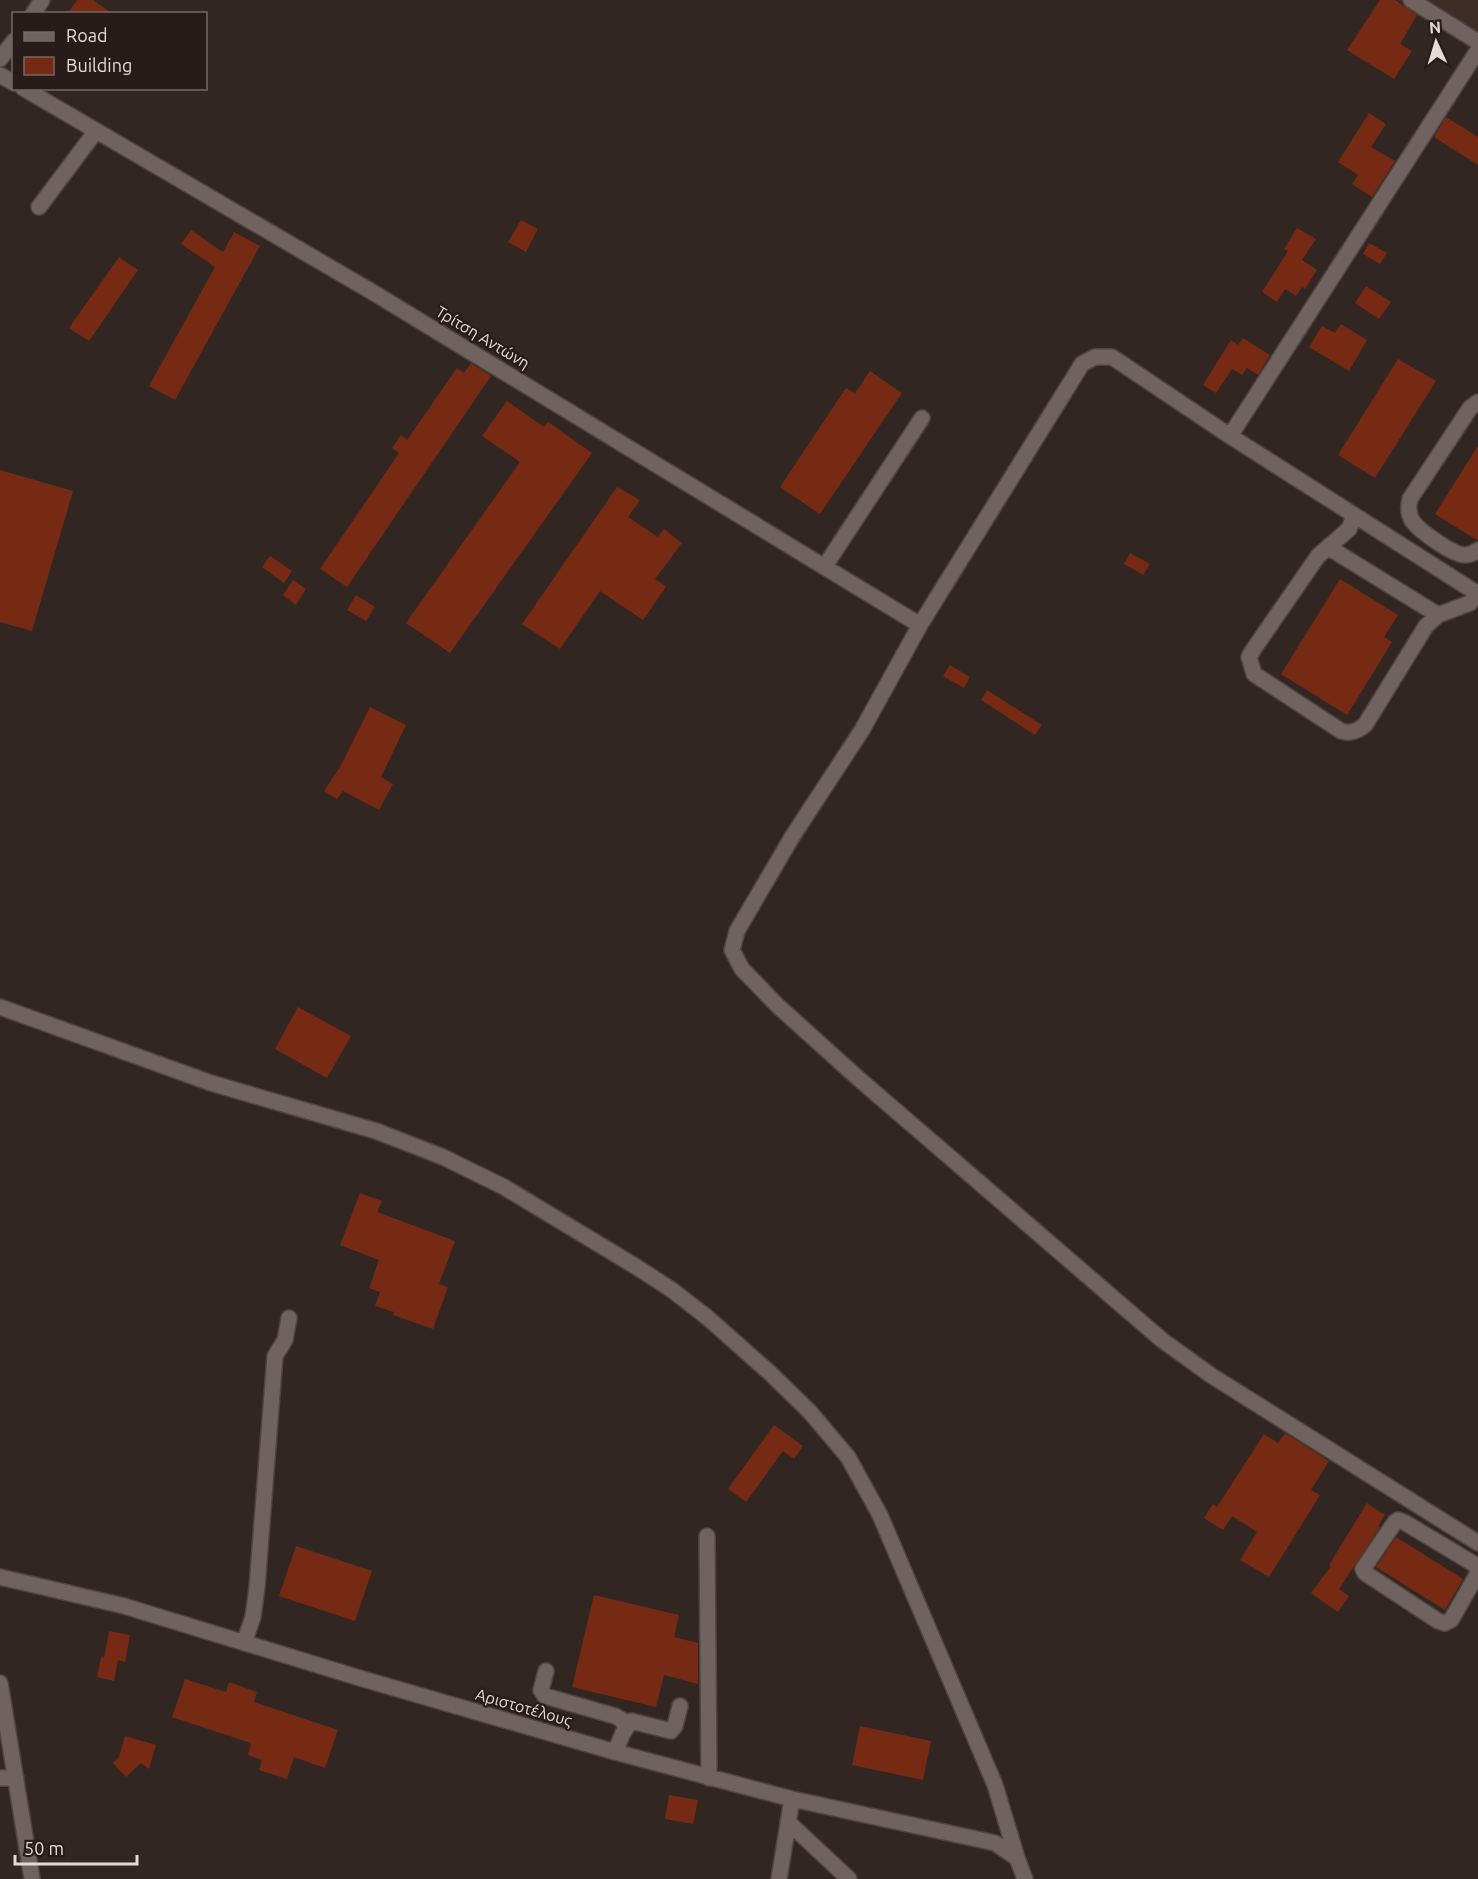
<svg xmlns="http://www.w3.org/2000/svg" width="1478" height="1879" viewBox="0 0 1478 1879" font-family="Ubuntu,sans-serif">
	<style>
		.built { fill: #3e2c26 }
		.building { fill: #772a13 }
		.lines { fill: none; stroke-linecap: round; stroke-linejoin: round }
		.minor-casing { stroke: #4e4441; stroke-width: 18 }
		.minor { stroke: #70625e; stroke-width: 15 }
		.labels { text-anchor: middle; stroke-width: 4.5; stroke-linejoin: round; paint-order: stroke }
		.street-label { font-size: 16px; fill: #e3dbd9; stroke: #271c19 }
	</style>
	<rect width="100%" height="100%" fill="#312622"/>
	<path class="built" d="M1397 0H1478V49L1464 40Z"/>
	<path class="building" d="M77 0H93L113 14H67Z
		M1380 0H1395L1417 15 1400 44 1412 51 1394 79 1347 50Z
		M1369 113 1386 124 1371 147 1395 161 1372 197 1352 184 1358 175 1338 162Z
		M1446 117 1478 137V165L1434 137Z
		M521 220 538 229 526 252 508 242Z
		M1297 228 1316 239 1302 260 1317 270 1305 289 1302 287 1296 296 1285 289 1277 302 1262 292 1288 251 1284 249Z
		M191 230 223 252 234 232 260 246 175 400 149 386 215 267 181 244Z
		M1369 243 1387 253 1380 264 1363 254Z
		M119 257 138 270 89 341 69 328Z
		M1366 286 1391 302 1379 319 1355 303Z
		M1341 324 1367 340 1349 371 1309 347 1322 326 1335 333Z
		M1243 338 1270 355 1258 375 1247 368 1242 375 1232 369 1216 393 1203 385 1231 340 1238 345Z
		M1398 359 1436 381 1375 478 1338 455Z
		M471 363 491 376 347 587 320 569 399 453 392 448 401 435 407 440 457 368 464 373Z
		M870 371 902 393 820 514 780 487 846 388 855 393Z
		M507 401 544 427 548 422 592 453 450 653 406 623 520 462 482 436Z
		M1478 446V540H1477L1435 514Z
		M0 470 73 491 32 631 0 622Z
		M617 487 640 500 628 517 658 537 664 529 682 543 655 579 666 587 643 620 600 591 560 649 522 624Z
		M1130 553 1150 564 1143 575 1124 564Z
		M270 556 292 571 284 583 262 567Z
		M1340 579 1398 615 1384 637 1392 642 1347 715 1281 674Z
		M293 580 306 589 296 605 283 595Z
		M356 595 375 607 366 621 347 610Z
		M950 665 970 677 964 688 943 676Z
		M987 690 1042 725 1035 735 981 700Z
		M370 707 406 725 381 777 393 784 379 810 343 791 337 799 324 791 340 767Z
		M298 1007 351 1036 327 1078 275 1049Z
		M360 1193 382 1201 377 1212 455 1241 439 1284 448 1287 433 1329 393 1315 394 1312 375 1306 380 1292 369 1288 379 1260 340 1245Z
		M774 1425 803 1446 794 1459 783 1451 746 1502 728 1489Z
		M1285 1433 1329 1461 1311 1490 1320 1495 1269 1577 1240 1560 1257 1532 1232 1516 1223 1530 1204 1518 1213 1504 1217 1507 1264 1434 1278 1443Z
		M1367 1503 1385 1515 1378 1526 1380 1527 1339 1589 1349 1596 1338 1612 1311 1593 1331 1566 1329 1565Z
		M1396 1537 1463 1579 1445 1610 1376 1567Z
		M296 1546 372 1571 355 1621 279 1596Z
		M594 1595 679 1615 674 1637 698 1643V1684L664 1675 656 1707 572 1687Z
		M109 1631 130 1635 125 1662 118 1660 114 1681 97 1677 101 1657 104 1658Z
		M185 1679 226 1692 229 1682 257 1692 254 1702 338 1730 325 1768 294 1757 287 1779 259 1770 262 1760 248 1755 251 1743 172 1717Z
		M860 1726 931 1741 923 1780 852 1765Z
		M125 1736 156 1745 149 1769 141 1763 126 1777 113 1763 119 1757Z
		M669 1795 698 1800 693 1824 665 1819Z"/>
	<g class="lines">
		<g class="minor-casing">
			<path id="minor" d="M1411 0 1478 42
				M33 14 42 0
				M0 59 14 41
				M0 75 14 83
				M23 88 374 293 920 625
				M39 207 96 131
				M1478 402 1470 408 1410 499C1408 507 1408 515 1413 522 1421 532 1453 555 1465 555 1470 555 1474 553 1478 550
				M1230 436 1478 50
				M1354 516 1349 529 1318 556 1253 650 1249 657 1254 674 1341 731C1351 734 1357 731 1365 725L1426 626 1438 615 1470 603 1478 594
				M1328 547 1438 615
				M825 566 922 418
				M1478 594 1230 436 1112 357H1095L1082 364 920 625 862 730 792 837 737 931 732 950 742 969 778 1006 859 1079 1162 1340 1212 1376 1478 1543
				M0 1007 211 1083 376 1131 443 1157 504 1187 635 1266 672 1290 708 1318 770 1373 810 1412 848 1457 880 1515 995 1785 1017 1858
				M707 1536 709 1778
				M1478 1569 1474 1564 1404 1522 1398 1520 1395 1522 1363 1569 1365 1573 1438 1621 1445 1623 1451 1620 1478 1573
				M0 1577 124 1606 363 1679 615 1752 792 1799 995 1843 1017 1858 1025 1879
				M244 1643 253 1617 257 1587 275 1356 285 1340 289 1318
				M546 1671 541 1690 545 1696 615 1716 622 1720 626 1727
				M0 1683 32 1879
				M615 1752 623 1733 631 1721 671 1731 675 1726 680 1706
				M0 1778H16
				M788 1822 849 1879
				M779 1879 792 1799"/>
		</g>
		<use href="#minor" class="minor"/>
	</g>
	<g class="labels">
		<g class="street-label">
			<text transform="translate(483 337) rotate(31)" y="6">Τρίτση Αντώνη</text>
			<text transform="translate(524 1707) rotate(16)" y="6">Αριστοτέλους</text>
		</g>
	</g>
	<rect x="12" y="12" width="195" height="78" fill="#271c19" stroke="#726866" stroke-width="1.5"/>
	<rect x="24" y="32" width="30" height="9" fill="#70625e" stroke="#726866" stroke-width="1.5"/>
	<text x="66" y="42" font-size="18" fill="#e3dbd9">Road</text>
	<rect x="24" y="57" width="30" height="18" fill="#772a13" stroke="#726866" stroke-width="1.5"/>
	<text x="66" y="72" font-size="18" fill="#e3dbd9">Building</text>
	<g transform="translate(1436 42) rotate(356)" stroke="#271c19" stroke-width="4.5" paint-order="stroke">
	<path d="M0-4.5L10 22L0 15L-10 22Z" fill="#e3dbd9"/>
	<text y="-9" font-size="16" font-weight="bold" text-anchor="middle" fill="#e3dbd9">N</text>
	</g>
	<path d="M15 1855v9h122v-9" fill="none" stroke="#e3dbd9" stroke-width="3"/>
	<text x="24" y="1855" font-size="18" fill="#e3dbd9" stroke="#271c19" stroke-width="4.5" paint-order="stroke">50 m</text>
</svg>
